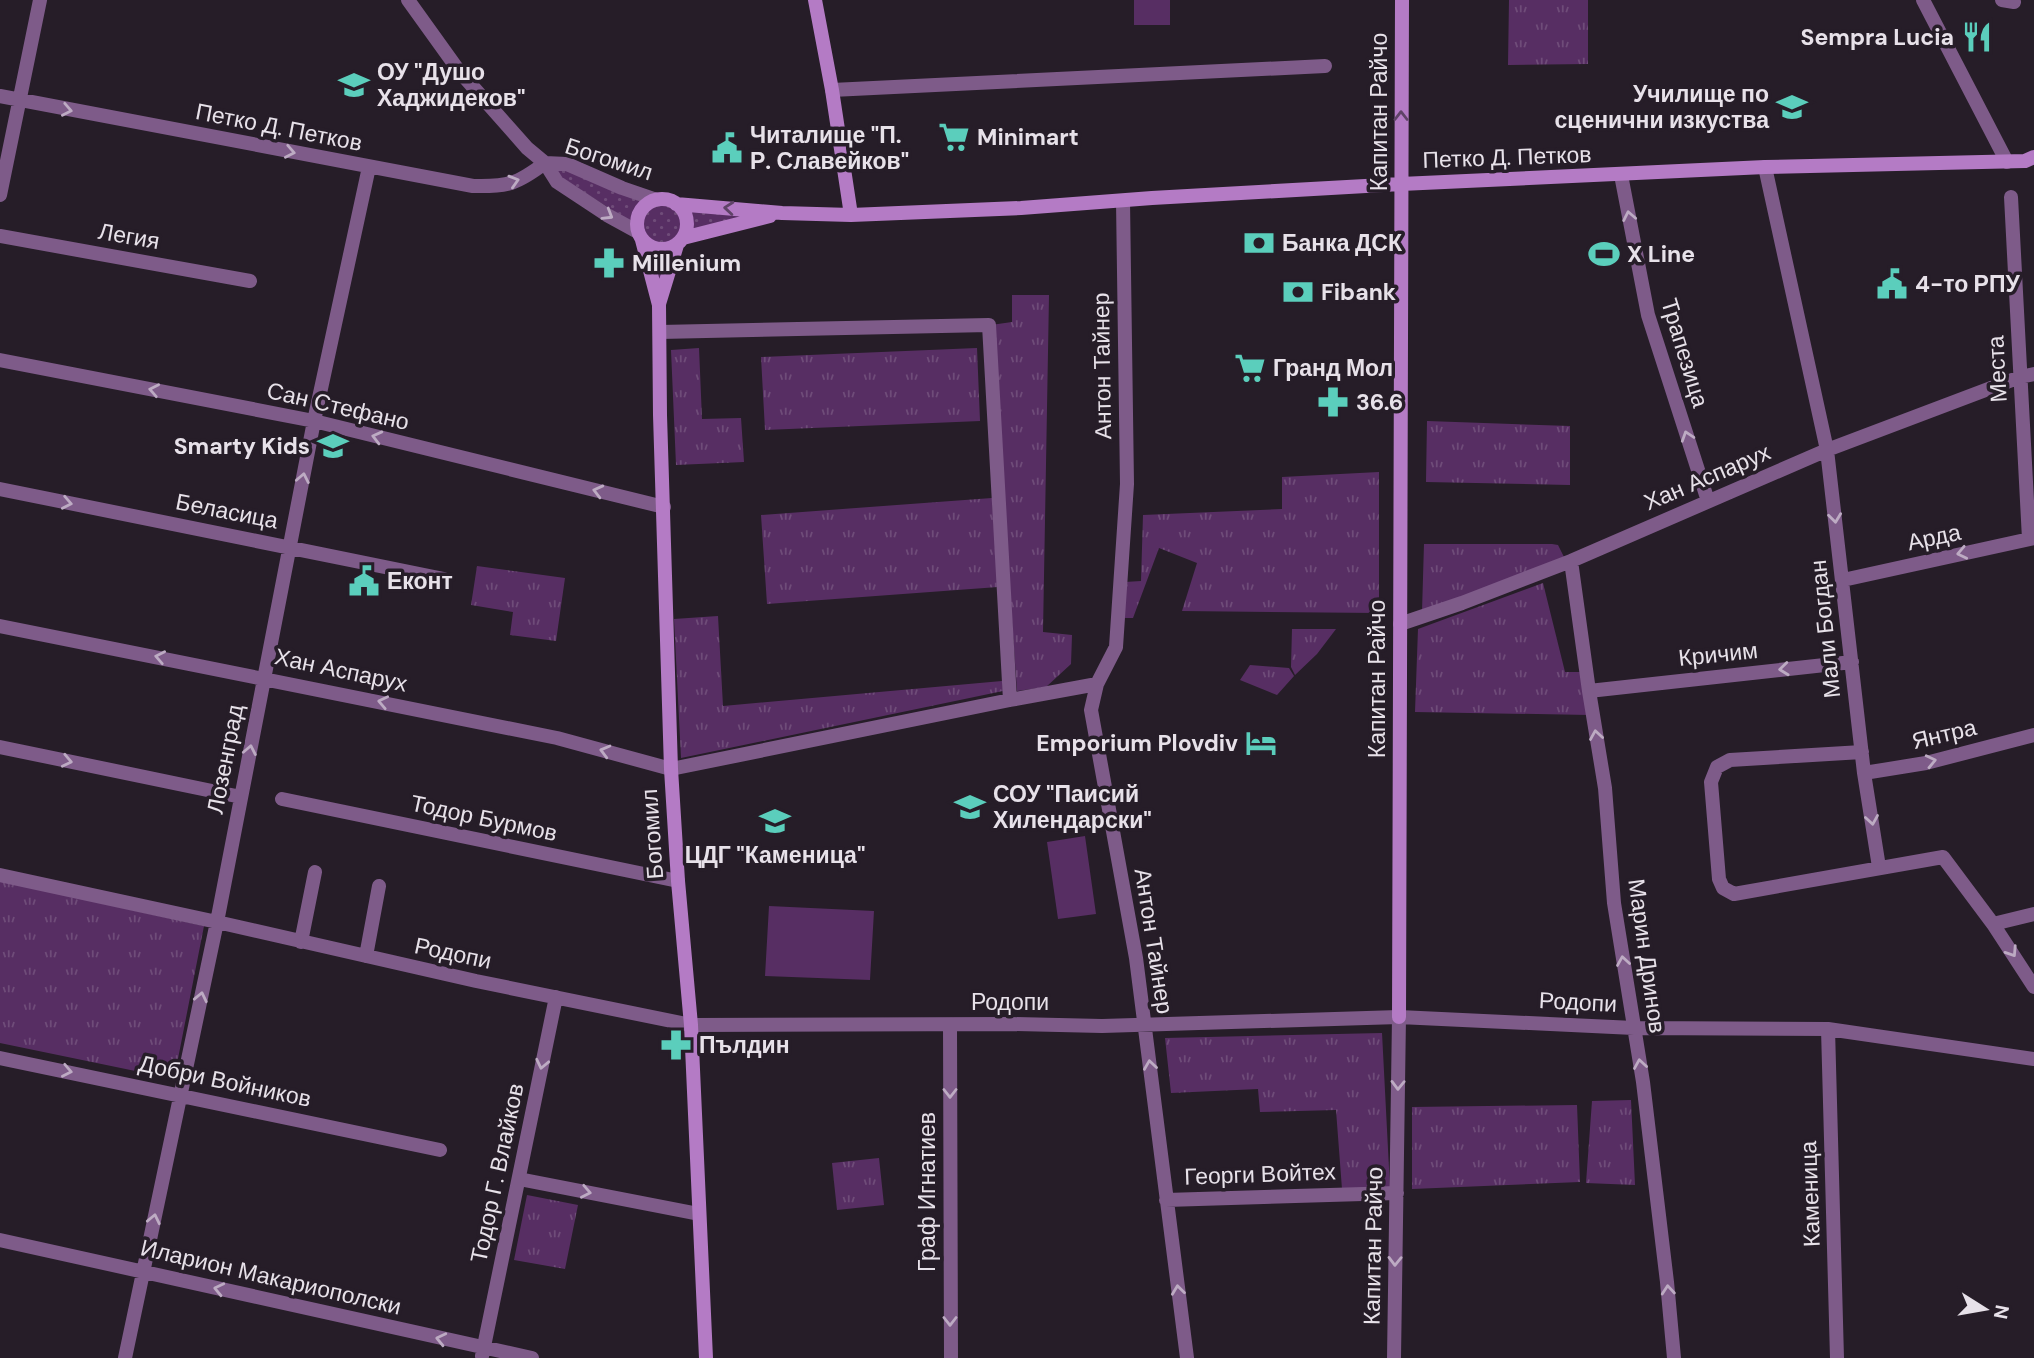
<svg xmlns="http://www.w3.org/2000/svg" width="2034" height="1358" viewBox="0 0 2034 1358" font-family="'DM Sans',sans-serif">
	<style>
		.grass { fill: url(#grass-dots) }
		.park { fill: url(#park-tufts) }
		.pitch { fill: #572e63 }
		.lines { fill: none; stroke-linecap: round; stroke-linejoin: round }
		.street { stroke: #7e5b89; stroke-width: 14 }
		.secondary { stroke: #b47bc5; stroke-width: 14 }
		.oneway { stroke: #bdabc3 }
		.oneway2 { stroke: #5f4367 }
		.labels { text-anchor: middle; stroke-width: 7; stroke-linejoin: round; paint-order: stroke }
		.poi-label { font-size: 23px; font-weight: bold; fill: #e7e1e9; stroke: #261d28; text-anchor: start }
		.street-label { font-size: 23px; fill: #e7e1e9; stroke: #261d28 }
	</style>
	<defs>
		<pattern id="grass-dots" width="8" height="8" patternUnits="userSpaceOnUse" patternTransform="scale(1.75)"><rect width="8" height="8" fill="#572e63"/><path d="M2 2h.1M6 6h.1" fill="none" stroke="#6f4c79" stroke-width="1.8" stroke-linecap="round"/></pattern>
		<pattern id="park-tufts" width="24" height="20" patternUnits="userSpaceOnUse" patternTransform="scale(1.75)"><rect width="24" height="20" fill="#572e63"/><path d="M3 7l-1-3M5 7V3M7 7l1-3M15 17l-1-3M17 17v-4M19 17l1-3" fill="none" stroke="#6f4c79"/></pattern>
	</defs>
	<rect width="100%" height="100%" fill="#261d28"/>
	<path class="grass" d="M555 168 566 169 644 203 637 212 634 224 562 178Z
		M643 224a19 19 0 1 1 38 0a19 19 0 1 1-38 0Z
		M685 210 758 215 689 230V220Z
		M649 250 660 253H671L659 292Z"/>
	<path class="park" d="M1509 0H1588V64L1508 65Z
		M1012 295H1049L1043 632 1072 635 1071 664 1046 687 1017 691 991 325 1012 322Z
		M699 348 702 419 741 418 744 462 676 465 671 350Z
		M977 348 980 421 765 430 761 357Z
		M1427 421 1570 426V485L1426 482Z
		M1379 472V613L1182 611 1197 563 1159 548 1133 618H1122L1125 582 1141 581 1143 515 1282 509V477Z
		M992 498 998 587 767 604 761 515Z
		M1424 544H1552L1558 545 1565 559 1422 612Z
		M477 566 565 578 556 641 510 635 513 612 471 605Z
		M1543 583 1565 672H1582L1590 715 1415 712 1418 629Z
		M718 616 723 706 1002 681 1003 691 681 758 674 619Z
		M1292 629H1336L1317 654 1295 675 1291 667Z
		M1250 665 1289 668 1294 676 1277 695 1240 680Z
		M0 881 204 926 174 1079 0 1043Z
		M1382 1033 1390 1188 1342 1189 1336 1110 1260 1112 1258 1089 1171 1093 1165 1038Z
		M1631 1100 1635 1185 1586 1183 1592 1101Z
		M1577 1105 1580 1182 1412 1189V1107Z
		M879 1158 884 1205 837 1210 832 1163Z
		M527 1195 578 1205 565 1269 514 1260Z"/>
	<path class="pitch" d="M1134 0H1170V25H1134Z
		M1085 836 1096 914 1058 919 1047 842Z
		M769 906 874 911 870 980 765 976Z"/>
	<g class="lines">
		<path class="street" d="M408 0 459 71 527 148 545 163 557 182 607 215 638 232
			M1923 0 2007 162
			M2002 0 2014 2
			M832 90 1325 66
			M0 96 473 186C508 187 517 184 545 163
			M545 163 567 164 622 188 657 200
			M1765 167 1827 450 1864 773 1879 867
			M1621 175 1648 315 1708 501
			M0 195 40 0
			M2011 197 2029 539
			M1123 201 1127 484 1116 647 1097 684 1091 710 1136 958 1187 1358
			M0 236 250 281
			M660 332 989 325 1010 700
			M0 360 314 421 664 507
			M0 489 444 579
			M1571 561 1589 691 1605 788 1614 903 1643 1082 1667 1282 1674 1358
			M1843 580 2034 538
			M1400 624 1462 603 1571 561 1827 450 2020 377 2034 374
			M0 626 557 738 671 769 1010 700 1097 684
			M1589 691 1852 662
			M0 747 241 797
			M1862 752 1730 760 1717 767 1711 782 1719 879 1723 888 1734 894 1943 857 1993 924 2034 987
			M1864 773 1926 763 2034 735
			M282 799 678 881
			M0 875 217 922 476 981 691 1025 1011 1024 1102 1026 1399 1017 1634 1028 1828 1029 2034 1059
			M1993 924 2034 914
			M301 942 315 872
			M366 956 379 886
			M950 1025 951 1358
			M1828 1029 1837 1358
			M0 1058 440 1150
			M519 1179 699 1214
			M1166 1200 1397 1193
			M0 1240 532 1358
			M482 1356 556 997
			M125 1358 217 922 314 421 369 167
			M1394 1358 1399 1017"/>
		<path class="secondary" d="M815 0 832 90 851 215
			M637 224a25 25 0 1 1 50 0a25 25 0 1 1-50 0Z
			M676 204 782 213 851 215 1021 208 1152 198 1401 184 1765 167 2025 161 2034 157
			M683 238 770 216
			M642 240 659 305 660 415 671 769 678 881 691 1025 706 1358
			M659 304 677 245
			M1399 1017 1402 0"/>
	</g>
	<defs><path id="oneway-chevron" d="M-2-3.5L2.5 0L-2 3.5" fill="none" stroke-width="1.6" stroke-linecap="round" stroke-linejoin="round" transform="scale(1.75)"/></defs>
	<g class="oneway">
		<use href="#oneway-chevron" transform="translate(67 110) rotate(11)"/>
		<use href="#oneway-chevron" transform="translate(290 152) rotate(11)"/>
		<use href="#oneway-chevron" transform="translate(514 181) rotate(-17)"/>
		<use href="#oneway-chevron" transform="translate(608 215) rotate(31)"/>
		<use href="#oneway-chevron" transform="translate(1629 216) rotate(-101)"/>
		<use href="#oneway-chevron" transform="translate(154 390) rotate(-169)"/>
		<use href="#oneway-chevron" transform="translate(1687 436) rotate(-108)"/>
		<use href="#oneway-chevron" transform="translate(377 437) rotate(-166)"/>
		<use href="#oneway-chevron" transform="translate(303 478) rotate(-79)"/>
		<use href="#oneway-chevron" transform="translate(598 491) rotate(-166)"/>
		<use href="#oneway-chevron" transform="translate(67 503) rotate(11)"/>
		<use href="#oneway-chevron" transform="translate(1835 518) rotate(83)"/>
		<use href="#oneway-chevron" transform="translate(1962 553) rotate(168)"/>
		<use href="#oneway-chevron" transform="translate(160 657) rotate(-169)"/>
		<use href="#oneway-chevron" transform="translate(1784 669) rotate(174)"/>
		<use href="#oneway-chevron" transform="translate(383 702) rotate(-168)"/>
		<use href="#oneway-chevron" transform="translate(1596 735) rotate(-99)"/>
		<use href="#oneway-chevron" transform="translate(250 750) rotate(-79)"/>
		<use href="#oneway-chevron" transform="translate(605 751) rotate(-165)"/>
		<use href="#oneway-chevron" transform="translate(67 761) rotate(12)"/>
		<use href="#oneway-chevron" transform="translate(1931 761) rotate(-13)"/>
		<use href="#oneway-chevron" transform="translate(1872 820) rotate(81)"/>
		<use href="#oneway-chevron" transform="translate(2012 952) rotate(57)"/>
		<use href="#oneway-chevron" transform="translate(1623 961) rotate(-99)"/>
		<use href="#oneway-chevron" transform="translate(201 997) rotate(-78)"/>
		<use href="#oneway-chevron" transform="translate(542 1064) rotate(102)"/>
		<use href="#oneway-chevron" transform="translate(1640 1064) rotate(-99)"/>
		<use href="#oneway-chevron" transform="translate(1150 1065) rotate(-98)"/>
		<use href="#oneway-chevron" transform="translate(67 1071) rotate(11)"/>
		<use href="#oneway-chevron" transform="translate(1398 1085) rotate(91)"/>
		<use href="#oneway-chevron" transform="translate(950 1093) rotate(90)"/>
		<use href="#oneway-chevron" transform="translate(586 1192) rotate(11)"/>
		<use href="#oneway-chevron" transform="translate(154 1219) rotate(-78)"/>
		<use href="#oneway-chevron" transform="translate(1395 1261) rotate(91)"/>
		<use href="#oneway-chevron" transform="translate(219 1289) rotate(-167)"/>
		<use href="#oneway-chevron" transform="translate(1178 1290) rotate(-97)"/>
		<use href="#oneway-chevron" transform="translate(1668 1290) rotate(-95)"/>
		<use href="#oneway-chevron" transform="translate(950 1321) rotate(90)"/>
		<use href="#oneway-chevron" transform="translate(441 1339) rotate(-167)"/>
	</g>
	<g class="oneway2">
		<use href="#oneway-chevron" transform="translate(1401 116) rotate(-90)"/>
		<use href="#oneway-chevron" transform="translate(729 208) rotate(-175)"/>
	</g>
	<defs>
		<g id="restaurant-bare" transform="scale(2.415)"><path d="M-5-6h1v4h1v-4h1v4h1v-4h1v5L-1.5 .5V6h-2V.5L-5-1ZM5-6V6H3V1.5H1.5Q1.5-4 5-6Z" fill="#5bcebc" stroke="#261d28" stroke-width="2.5" paint-order="stroke"/></g>
		<g id="school-bare" transform="scale(2.415)"><path d="M0-5L7-2L0 1L-7-2ZM-4 1L0 2.5L4 1V4Q0 6-4 4Z" fill="#5bcebc" stroke="#261d28" stroke-width="2.5" paint-order="stroke"/></g>
		<g id="supermarket-bare" transform="scale(2.415)"><path d="M-6-5.5h2.5l.6 2H6L4.5 2H-2.5L-4.4-4H-6ZM-1.5 3.2a1.3 1.3 0 1 0 .1 0ZM3 3.2a1.3 1.3 0 1 0 .1 0Z" fill="#5bcebc" stroke="#261d28" stroke-width="2.5" paint-order="stroke"/></g>
		<g id="civic-bare" transform="scale(2.415)"><path d="M-.6-6.5H3V-4.5H.6V-3L4-1V1h2V6H-6V1h2V-1L-.6-3ZM-1.2 2.5V6h2.4V2.5Z" fill="#5bcebc" stroke="#261d28" stroke-width="2.5" paint-order="stroke"/></g>
		<g id="bank-bare" transform="scale(2.415)"><path d="M-6-4H6V4H-6ZM0-2.3a2.3 2.3 0 1 0 0 4.6a2.3 2.3 0 1 0 0-4.6Z" fill="#5bcebc" stroke="#261d28" stroke-width="2.5" paint-order="stroke"/></g>
		<g id="stadium-bare" transform="scale(2.415)"><path d="M0-5a6.5 5 0 1 0 0 10a6.5 5 0 1 0 0-10ZM-3.5-1.8h7v3.6h-7Z" fill="#5bcebc" stroke="#261d28" stroke-width="2.5" paint-order="stroke"/></g>
		<g id="pharmacy-bare" transform="scale(2.415)"><path d="M-2-6h4v4h4v4h-4v4h-4v-4h-4v-4h4Z" fill="#5bcebc" stroke="#261d28" stroke-width="2.5" paint-order="stroke"/></g>
		<g id="hotel-bare" transform="scale(2.415)"><path d="M-6-4.5h1.5V1H6V5H4.5V3h-9V5H-6ZM-4 0a1.8 1.8 0 1 1 3.6 0ZM.5 0V-2.5h3Q6-2.5 6 0Z" fill="#5bcebc" stroke="#261d28" stroke-width="2.5" paint-order="stroke"/></g>
	</defs>
	<g fill-rule="evenodd">
		<use href="#restaurant-bare" x="1977" y="37"/>
		<use href="#school-bare" x="354" y="85"/>
		<use href="#school-bare" x="1792" y="107"/>
		<use href="#supermarket-bare" x="954" y="137"/>
		<use href="#civic-bare" x="727" y="148"/>
		<use href="#bank-bare" x="1259" y="243"/>
		<use href="#stadium-bare" x="1604" y="254"/>
		<use href="#pharmacy-bare" x="609" y="263"/>
		<use href="#civic-bare" x="1892" y="284"/>
		<use href="#bank-bare" x="1298" y="292"/>
		<use href="#supermarket-bare" x="1250" y="368"/>
		<use href="#pharmacy-bare" x="1333" y="402"/>
		<use href="#school-bare" x="333" y="446"/>
		<use href="#civic-bare" x="364" y="581"/>
		<use href="#hotel-bare" x="1261" y="743"/>
		<use href="#school-bare" x="970" y="807"/>
		<use href="#school-bare" x="775" y="821"/>
		<use href="#pharmacy-bare" x="676" y="1045"/>
	</g>
	<g class="labels">
		<g class="poi-label">
			<text x="1954" y="45" text-anchor="end">Sempra Lucia</text>
			<text x="377" y="80">ОУ "Душо<tspan x="377" dy="26">Хаджидеков"</tspan></text>
			<text x="1769" y="102" text-anchor="end">Училище по<tspan x="1769" dy="26">сценични изкуства</tspan></text>
			<text x="750" y="143">Читалище "П.<tspan x="750" dy="26">Р. Славейков"</tspan></text>
			<text x="977" y="145">Minimart</text>
			<text x="1282" y="251">Банка ДСК</text>
			<text x="1627" y="262">X Line</text>
			<text x="632" y="271">Millenium</text>
			<text x="1915" y="292">4-то РПУ</text>
			<text x="1321" y="300">Fibank</text>
			<text x="1273" y="376">Гранд Мол</text>
			<text x="1356" y="410">36.6</text>
			<text x="310" y="454" text-anchor="end">Smarty Kids</text>
			<text x="387" y="589">Еконт</text>
			<text x="1238" y="751" text-anchor="end">Emporium Plovdiv</text>
			<text x="993" y="802">СОУ "Паисий<tspan x="993" dy="26">Хилендарски"</tspan></text>
			<text x="775" y="863" text-anchor="middle">ЦДГ "Каменица"</text>
			<text x="699" y="1053">Пълдин</text>
		</g>
		<g class="street-label">
			<text transform="translate(1379 112) rotate(-90)" y="8">Капитан Райчо</text>
			<text transform="translate(279 127) rotate(11)" y="8">Петко Д. Петков</text>
			<text transform="translate(1507 157) rotate(-2)" y="8">Петко Д. Петков</text>
			<text transform="translate(609 159) rotate(18)" y="8">Богомил</text>
			<text transform="translate(129 236) rotate(10)" y="8">Легия</text>
			<text transform="translate(1685 353) rotate(73)" y="8">Трапезица</text>
			<text transform="translate(1102 366) rotate(-91)" y="8">Антон Тайнер</text>
			<text transform="translate(1997 369) rotate(-93)" y="8">Места</text>
			<text transform="translate(338 406) rotate(13)" y="8">Сан Стефано</text>
			<text transform="translate(1707 477) rotate(-23)" y="8">Хан Аспарух</text>
			<text transform="translate(227 511) rotate(11)" y="8">Беласица</text>
			<text transform="translate(1934 537) rotate(-12)" y="8">Арда</text>
			<text transform="translate(1825 629) rotate(-96)" y="8">Мали Богдан</text>
			<text transform="translate(1718 654) rotate(-6)" y="8">Кричим</text>
			<text transform="translate(341 670) rotate(12)" y="8">Хан Аспарух</text>
			<text transform="translate(1377 679) rotate(-90)" y="8">Капитан Райчо</text>
			<text transform="translate(1944 734) rotate(-13)" y="8">Янтра</text>
			<text transform="translate(225 759) rotate(-79)" y="8">Лозенград</text>
			<text transform="translate(484 818) rotate(12)" y="8">Тодор Бурмов</text>
			<text transform="translate(652 834) rotate(-94)" y="8">Богомил</text>
			<text transform="translate(1154 941) rotate(81)" y="8">Антон Тайнер</text>
			<text transform="translate(453 953) rotate(12)" y="8">Родопи</text>
			<text transform="translate(1647 956) rotate(82)" y="8">Марин Дринов</text>
			<text x="1010" y="1010">Родопи</text>
			<text transform="translate(1578 1002) rotate(3)" y="8">Родопи</text>
			<text transform="translate(225 1081) rotate(12)" y="8">Добри Войников</text>
			<text transform="translate(497 1173) rotate(-78)" y="8">Тодор Г. Влайков</text>
			<text transform="translate(1260 1174) rotate(-2)" y="8">Георги Войтех</text>
			<text transform="translate(927 1192) rotate(-90)" y="8">Граф Игнатиев</text>
			<text transform="translate(1810 1194) rotate(-92)" y="8">Каменица</text>
			<text transform="translate(1373 1246) rotate(-89)" y="8">Капитан Райчо</text>
			<text transform="translate(271 1277) rotate(13)" y="8">Иларион Макариополски</text>
		</g>
	</g>
	<g transform="translate(1985 1309) rotate(101)" stroke="#261d28" stroke-width="5" paint-order="stroke">
	<path d="M0-5L12 26L0 18L-12 26Z" fill="#e7e1e9"/>
	<text y="-10" font-size="19" font-weight="bold" text-anchor="middle" fill="#e7e1e9">N</text>
	</g>
</svg>
